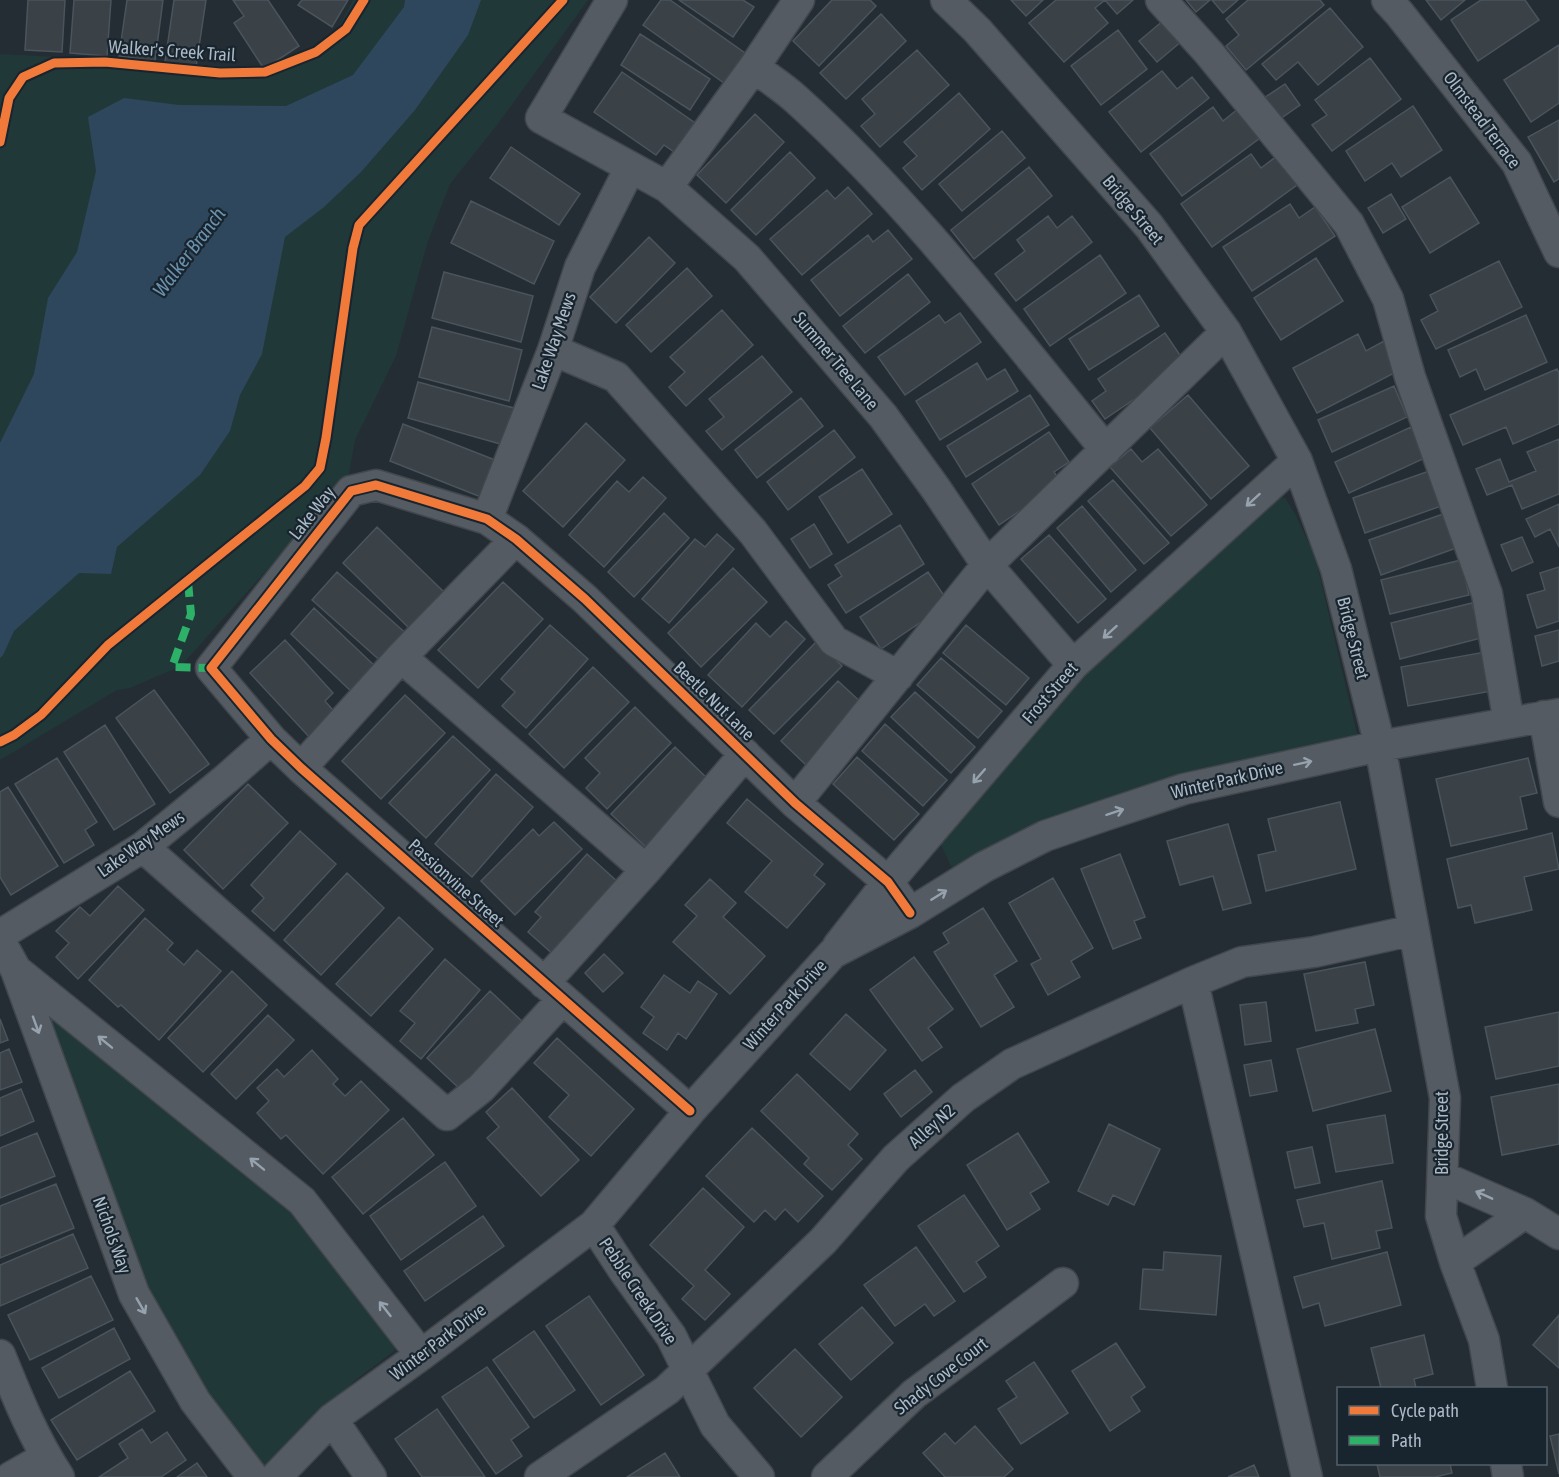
<svg xmlns="http://www.w3.org/2000/svg" width="1559" height="1477" viewBox="0 0 1559 1477" font-family="'Asap Condensed',sans-serif">
	<style>
		.green { fill: #213839 }
		.water { fill: #2e475c }
		.building { fill: #3a4147; stroke: #4b545c; stroke-width: 1.5 }
		.lines { fill: none; stroke-linecap: round; stroke-linejoin: round }
		.minor-casing { stroke: #41474c; stroke-width: 33 }
		.minor { stroke: #545b62; stroke-width: 30 }
		.quiet { stroke: #2db169; stroke-width: 8; stroke-dasharray: 15 8; stroke-linecap: butt }
		.cycleway-casing { stroke: #18242e; stroke-width: 13 }
		.cycleway { stroke: #f17a3a; stroke-width: 9 }
		.oneway { stroke: #96a2ae }
		.labels { text-anchor: middle; stroke-width: 4.5; stroke-linejoin: round; paint-order: stroke }
		.street-label { font-size: 18px; fill: #acbac7; stroke: #18242e }
		.water-label { font-size: 20px; font-style: italic; fill: #6a91ad; stroke: #18242e }
	</style>
	<rect width="100%" height="100%" fill="#242d33"/>
	<path class="green" d="M353 0H588L497 125 450 184 427 244 396 356 355 440 348 479 181 666 130 688 117 690 0 760V54L248 67 276 64 309 49 338 28Z
		M1271 498H1285L1295 514 1315 556 1358 738 957 868 951 866 939 841 1056 702 1183 578Z
		M42 999 317 1233 400 1344 393 1352 354 1381 284 1458 263 1473 157 1321Z"/>
	<path class="water" d="M405 0H481L468 35 415 110 361 172 324 207 285 237 262 354 240 395 230 431 200 475 117 547 111 574 79 573 14 631 3 655 0 658V443L34 374 48 298 77 252 96 171 88 117 124 98 179 105 286 106 353 75 404 7Z"/>
	<path class="building" d="M28 0H65L62 52 25 50Z
		M74 0H111L107 56 70 53Z
		M127 0H163L155 61 119 56Z
		M174 0H206L196 67 165 62Z
		M233 0H268L299 46 264 69 234 23 244 16Z
		M302 0H348L332 27 298 5Z
		M661 0H670L745 53 724 83 643 25Z
		M679 0H743L754 7 733 37Z
		M832 0H870L876 6 819 66 793 41Z
		M1011 0H1043L1026 16Z
		M1056 0H1105L1095 8 1108 23 1064 62 1029 23Z
		M1105 0H1133L1117 14Z
		M1186 0H1210L1196 12Z
		M1212 0H1238L1223 13Z
		M1248 0H1320L1324 5 1246 70 1226 46 1239 35 1226 19Z
		M1426 0H1465L1441 20Z
		M1481 0H1525L1539 20 1478 61 1451 20Z
		M1330 8 1363 47 1318 85 1298 62 1276 80 1262 64Z
		M881 14 906 41 846 99 820 73Z
		M1164 20 1182 41 1157 62 1139 41Z
		M1118 30 1147 69 1101 105 1071 66Z
		M640 34 710 79 690 110 621 65Z
		M1559 45V103L1531 122 1504 80Z
		M917 50 949 85 880 147 861 126 875 114 862 99Z
		M1370 58 1401 99 1332 151 1312 125 1327 115 1315 100Z
		M1162 71 1177 89 1192 77 1209 98 1141 152 1109 112Z
		M622 72 698 125 677 154 664 145 656 155 594 112Z
		M1285 84 1300 105 1280 119 1264 98Z
		M959 93 990 129 922 190 903 168 917 156 904 142Z
		M1413 106 1442 150 1401 177 1392 163 1365 181 1346 151Z
		M1213 107 1223 121 1238 109 1260 138 1182 196 1150 154Z
		M755 114 784 142 726 203 697 175Z
		M1559 120V179L1554 182 1528 137Z
		M1002 131 1025 158 962 211 939 184Z
		M511 147 580 194 559 225 490 178Z
		M790 152 815 178 756 235 731 210Z
		M1251 154 1261 168 1277 156 1297 185 1212 247 1181 204Z
		M1029 167 1052 196 974 259 951 230Z
		M1450 177 1479 223 1430 253 1402 207Z
		M848 187 872 214 802 275 770 239 827 190 835 199Z
		M1391 194 1406 219 1383 233 1368 208Z
		M471 201 554 241 534 284 451 243Z
		M1290 204 1299 218 1315 207 1335 236 1252 291 1223 247Z
		M1048 216 1057 228 1072 216 1092 242 1016 301 995 274 1025 251 1017 240Z
		M888 230 912 259 840 316 811 280 868 235 873 242Z
		M649 237 675 263 616 323 590 297Z
		M1100 255 1126 293 1050 346 1024 309Z
		M1316 258 1343 301 1281 340 1254 298Z
		M1499 261 1522 307 1436 349 1421 320 1438 311 1430 295Z
		M687 268 712 296 651 352 626 325Z
		M444 272 533 296 521 342 432 318Z
		M908 274 930 302 865 353 843 326Z
		M1139 295 1159 326 1089 370 1069 339Z
		M722 310 753 345 686 406 669 387 685 372 670 357Z
		M960 313 981 342 905 395 878 357 939 315 945 323Z
		M1526 315 1547 362 1485 390 1476 369 1460 377 1448 350Z
		M432 327 522 350 509 401 419 377Z
		M1165 333 1186 364 1105 419 1092 401 1106 391 1098 379Z
		M1358 334 1366 351 1384 341 1400 370 1317 413 1293 368Z
		M762 356 792 392 722 450 706 431 724 417 709 399Z
		M977 363 987 380 1005 369 1018 391 940 440 916 401Z
		M1557 369 1559 373V424L1513 444 1506 427 1463 445 1450 415Z
		M418 382 514 408 504 445 408 418Z
		M1394 386 1407 417 1332 452 1318 420Z
		M1030 395 1049 425 966 477 947 446Z
		M1188 395 1249 466 1211 499 1150 428Z
		M801 398 823 426 757 478 735 450Z
		M586 423 625 460 563 527 523 491Z
		M403 424 495 460 481 497 390 461Z
		M1411 427 1425 458 1349 493 1335 462Z
		M834 430 855 457 788 510 767 482Z
		M1049 432 1069 462 1054 472 1061 483 999 525 972 484Z
		M1559 439V494L1522 509 1512 485 1487 495 1476 469 1500 459 1509 482 1536 471 1527 452Z
		M1131 449 1142 462 1158 449 1207 505 1171 536 1110 467Z
		M862 469 892 514 848 543 819 497Z
		M1432 470 1444 505 1365 533 1353 498Z
		M643 477 666 498 604 567 569 535 617 481 629 492Z
		M1113 480 1169 543 1144 564 1088 501Z
		M1559 504V547L1550 529 1535 537 1526 519Z
		M1082 506 1136 570 1111 592 1057 528Z
		M664 513 689 538 634 597 608 572Z
		M1446 513 1459 547 1381 575 1369 540Z
		M814 524 832 554 810 568 791 539Z
		M900 525 924 564 846 613 828 585 842 576 835 565Z
		M377 527 444 592 409 628 343 563Z
		M717 534 734 549 669 623 642 599 695 539 705 547Z
		M1049 535 1106 599 1078 623 1021 559Z
		M1522 537 1533 562 1512 571 1501 545Z
		M1461 560 1469 595 1390 614 1381 580Z
		M1559 567V621L1537 628 1527 595 1545 590 1540 573Z
		M733 568 767 602 701 667 668 633Z
		M337 572 409 636 384 664 312 600Z
		M928 572 949 603 881 649 860 617Z
		M503 582 543 619 478 688 438 650Z
		M1472 603 1481 638 1400 659 1391 623Z
		M314 608 380 671 356 696 291 634Z
		M786 621 805 639 742 707 708 675 756 623 770 637Z
		M550 625 588 659 526 728 502 706 515 692 501 679Z
		M966 625 1029 678 1006 705 943 653Z
		M1559 630V661L1542 666 1535 636Z
		M285 640 333 693 325 701 338 716 312 740 250 673Z
		M817 641 842 666 774 734 749 710Z
		M1485 652 1492 691 1408 706 1401 667Z
		M941 658 1002 711 978 738 917 685Z
		M593 667 629 702 564 768 529 734Z
		M838 681 865 706 808 767 781 741Z
		M154 690 209 764 170 793 116 718Z
		M915 692 975 747 951 773 891 717Z
		M405 695 445 733 381 799 342 761Z
		M635 707 671 743 607 809 586 788 600 773 585 758Z
		M885 724 947 780 923 806 862 751Z
		M105 725 155 804 114 830 64 752Z
		M453 736 490 770 426 838 389 803Z
		M675 747 713 784 649 850 611 814Z
		M857 757 919 814 894 840 833 784Z
		M57 758 97 822 85 830 94 845 64 863 15 784Z
		M1528 758 1537 793 1520 797 1527 829 1451 846 1436 779Z
		M496 774 533 807 472 877 435 844Z
		M248 784 288 823 223 889 184 850Z
		M8 787 58 866 11 895 0 877V792Z
		M747 799 823 864 814 875 825 884 787 928 745 892 772 861 727 823Z
		M1340 802 1356 869 1266 891 1258 855 1276 851 1268 819Z
		M554 822 582 849 515 915 481 881 533 829 539 836Z
		M1228 824 1251 903 1223 910 1213 876 1180 885 1167 841Z
		M300 831 336 864 274 931 252 911 264 898 251 885Z
		M1552 833 1559 869 1524 877 1532 910 1475 923 1471 905 1458 908 1447 859Z
		M587 854 619 883 555 956 528 932 541 917 535 912Z
		M1120 854 1145 917 1134 921 1141 938 1113 949 1081 869Z
		M347 873 384 908 321 975 284 940Z
		M1053 878 1093 948 1071 961 1080 977 1048 995 1031 964 1041 959 1009 903Z
		M710 879 736 903 723 917 765 956 730 994 673 942 697 916 685 905Z
		M118 886 144 910 78 979 56 957 69 943 56 931 80 907 90 916Z
		M983 908 1017 961 994 975 1014 1007 981 1027 934 952 949 943 943 933Z
		M399 917 433 949 371 1016 336 984Z
		M145 918 173 943 167 950 184 965 197 950 221 971 159 1040 121 1005 118 1007 89 980Z
		M604 954 623 973 603 992 585 973Z
		M914 957 953 1009 928 1028 942 1047 922 1061 870 990Z
		M445 959 480 990 421 1059 400 1041 415 1023 400 1011Z
		M1365 962 1374 1005 1355 1009 1358 1023 1316 1031 1304 974Z
		M232 971 267 1005 203 1072 168 1038Z
		M664 975 690 993 698 981 717 994 686 1039 678 1033 667 1050 643 1033 654 1017 641 1007Z
		M490 991 526 1025 463 1092 427 1058Z
		M1266 1002 1271 1041 1245 1045 1240 1005Z
		M1559 1012V1066L1496 1079 1485 1027Z
		M846 1014 886 1050 850 1090 810 1054Z
		M268 1015 294 1040 236 1099 211 1074Z
		M0 1019 8 1040 0 1043Z
		M1375 1029 1391 1091 1313 1111 1297 1049Z
		M557 1038 634 1109 591 1156 549 1117 569 1095 534 1063Z
		M9 1049 22 1082 0 1090V1053Z
		M312 1050 338 1079 333 1084 345 1096 361 1081 389 1110 323 1174 286 1135 281 1139 257 1113 269 1101 257 1088 277 1069 284 1077Z
		M1271 1060 1277 1091 1250 1096 1244 1065Z
		M915 1070 932 1092 901 1117 884 1094Z
		M797 1074 858 1134 848 1145 862 1159 832 1190 804 1164 809 1158 761 1111Z
		M1559 1084V1144L1502 1155 1491 1097Z
		M512 1088 579 1160 541 1196 487 1138 499 1127 486 1112Z
		M21 1089 34 1121 0 1136V1098Z
		M1385 1115 1393 1163 1336 1172 1327 1125Z
		M403 1118 434 1155 363 1214 332 1177Z
		M1109 1124 1160 1149 1134 1205 1113 1195 1108 1205 1078 1191Z
		M752 1128 823 1196 798 1222 785 1209 775 1220 765 1210 754 1222 706 1176Z
		M37 1133 55 1176 0 1198V1148Z
		M1018 1133 1049 1182 1030 1193 1040 1209 1007 1230 967 1165Z
		M1312 1147 1320 1183 1295 1188 1287 1152Z
		M445 1162 476 1206 401 1260 370 1216Z
		M1382 1181 1392 1228 1376 1231 1380 1248 1332 1259 1324 1223 1304 1227 1297 1200Z
		M56 1184 74 1228 0 1258V1206Z
		M703 1188 744 1227 705 1270 730 1294 705 1320 682 1299 694 1286 650 1245Z
		M964 1195 999 1246 976 1262 986 1277 964 1292 918 1226Z
		M483 1216 504 1246 425 1301 404 1271Z
		M73 1234 88 1268 0 1306V1265Z
		M916 1247 955 1301 934 1316 925 1304 895 1326 864 1285Z
		M1164 1252 1221 1256 1216 1315 1140 1309 1143 1269 1163 1270Z
		M1387 1252 1401 1305 1325 1326 1319 1303 1303 1308 1294 1277Z
		M91 1276 113 1320 30 1360 8 1315Z
		M589 1296 644 1375 601 1405 546 1326Z
		M862 1307 893 1343 851 1380 819 1344Z
		M1559 1315V1368L1533 1345Z
		M114 1328 130 1359 59 1398 42 1368Z
		M534 1331 575 1390 534 1418 493 1360Z
		M1424 1335 1433 1374 1414 1379 1416 1388H1381L1371 1348Z
		M1116 1343 1145 1387 1131 1397 1140 1411 1110 1431 1072 1371Z
		M795 1349 842 1397 801 1437 754 1388Z
		M1034 1362 1068 1413 1021 1444 998 1409 1017 1397 1006 1381Z
		M487 1367 529 1427 511 1440 522 1456 496 1474 442 1397Z
		M130 1371 155 1411 77 1460 51 1420Z
		M437 1409 485 1477H422L395 1439Z
		M975 1426 1013 1469 1004 1477H945L923 1453 945 1433 955 1444Z
		M142 1429 151 1443 167 1432 186 1460 161 1477H99L128 1458 119 1444Z
		M1559 1434V1474L1550 1436Z
		M665 1453 680 1477H627Z
		M197 1463 207 1477H177Z
		M1377 1464H1450L1452 1473 1435 1477H1380Z
		M1254 1465 1259 1477H1228Z"/>
	<g class="lines">
		<g class="minor-casing">
			<path id="minor" d="M612 0 541 118 667 187 747 258 883 416 936 489 987 565 1073 665
				M946 0 977 30 1149 226 1226 332 1297 461 1336 569 1380 746 1445 1098 1441 1216 1455 1262 1484 1340 1492 1388
				M1161 0 1209 53 1349 224 1388 299 1410 377 1487 594 1509 723
				M1387 0 1399 13 1517 163 1559 252
				M754 67C768 78 784 88 797 100 913 205 1007 330 1106 450
				M667 187 754 67 799 0
				M553 350 616 377 753 532 834 641 898 676
				M487 519 553 350 580 267 630 168
				M401 657 646 870
				M1544 716 1559 802
				M301 768 401 657 516 539
				M795 803 987 565 1226 332
				M143 847 447 1115 481 1088 563 999
				M0 935 143 847 227 778 271 739
				M0 941 16 970 134 1294 195 1401 253 1477
				M838 946 888 882 1073 665 1297 461
				M16 970 302 1201 421 1355
				M1193 982 1307 1477
				M544 983 646 870 745 754
				M690 1111 301 768 271 739 211 668 351 491 376 485 487 519 516 539 585 599 795 803 888 882 910 913
				M1443 1177 1525 1213 1559 1234
				M594 1225 624 1271 671 1336 715 1425 759 1477
				M1455 1262 1525 1213
				M0 1355C17 1397 34 1439 59 1477
				M332 1419 371 1477
				M1506 1464 1508 1477
				M11 1477 46 1457
				M276 1477 332 1419 421 1355 594 1225 690 1111 833 953 910 913 984 867 1045 836 1103 816 1184 789 1380 746 1559 714
				M540 1477 667 1390 823 1241 896 1158 963 1098 1012 1064 1193 982 1242 962 1314 952 1414 930
				M827 1477 914 1394 1063 1283"/>
		</g>
		<use href="#minor" class="minor"/>
		<path class="quiet" d="M188 582 191 614 172 667 211 668"/>
		<g class="cycleway-casing">
			<path id="cycleway" d="M0 142 9 98 23 77 54 63 105 62 220 73 265 72 316 52 346 29 364 0
				M0 742 14 735 41 715 108 645 305 486 320 468 326 438 353 248 359 225 563 0
				M690 1111 301 768 271 739 211 668 351 491 376 485 487 519 516 539 585 599 795 803 888 882 910 913"/>
		</g>
		<use href="#cycleway" class="cycleway"/>
	</g>
	<defs><path id="oneway-shaft" d="M-6 0H5M1.5-3L5.5 0L1.5 3" fill="none" stroke-width="1.6" stroke-linecap="round" stroke-linejoin="round" transform="scale(1.5)"/></defs>
	<g class="oneway">
		<use href="#oneway-shaft" transform="translate(1253 500) rotate(138)"/>
		<use href="#oneway-shaft" transform="translate(1110 632) rotate(138)"/>
		<use href="#oneway-shaft" transform="translate(1303 763) rotate(-12)"/>
		<use href="#oneway-shaft" transform="translate(979 776) rotate(131)"/>
		<use href="#oneway-shaft" transform="translate(1115 812) rotate(-18)"/>
		<use href="#oneway-shaft" transform="translate(939 895) rotate(-32)"/>
		<use href="#oneway-shaft" transform="translate(36 1025) rotate(70)"/>
		<use href="#oneway-shaft" transform="translate(105 1042) rotate(-141)"/>
		<use href="#oneway-shaft" transform="translate(257 1164) rotate(-141)"/>
		<use href="#oneway-shaft" transform="translate(1484 1195) rotate(-156)"/>
		<use href="#oneway-shaft" transform="translate(141 1306) rotate(60)"/>
		<use href="#oneway-shaft" transform="translate(385 1309) rotate(-128)"/>
	</g>
	<g class="labels">
		<g class="street-label">
			<text transform="translate(172 51) rotate(4)" y="6">Walker's Creek Trail</text>
			<text transform="translate(1482 120) rotate(53)" y="6">Olmstead Terrace</text>
			<text transform="translate(1133 210) rotate(50)" y="6">Bridge Street</text>
			<text transform="translate(554 341) rotate(-71)" y="6">Lake Way Mews</text>
			<text transform="translate(836 361) rotate(50)" y="6">Summer Tree Lane</text>
			<text transform="translate(312 513) rotate(-52)" y="6">Lake Way</text>
			<text transform="translate(1353 638) rotate(76)" y="6">Bridge Street</text>
			<text transform="translate(1050 693) rotate(-49)" y="6">Frost Street</text>
			<text transform="translate(714 701) rotate(44)" y="6">Beetle Nut Lane</text>
			<text transform="translate(1227 780) rotate(-13)" y="6">Winter Park Drive</text>
			<text transform="translate(141 844) rotate(-35)" y="6">Lake Way Mews</text>
			<text transform="translate(456 883) rotate(42)" y="6">Passionvine Street</text>
			<text transform="translate(785 1005) rotate(-48)" y="6">Winter Park Drive</text>
			<text transform="translate(932 1126) rotate(-42)" y="6">Alley N2</text>
			<text transform="translate(1442 1133) rotate(-90)" y="6">Bridge Street</text>
			<text transform="translate(112 1235) rotate(70)" y="6">Nichols Way</text>
			<text transform="translate(638 1291) rotate(56)" y="6">Pebble Creek Drive</text>
			<text transform="translate(438 1342) rotate(-37)" y="6">Winter Park Drive</text>
			<text transform="translate(941 1376) rotate(-38)" y="6">Shady Cove Court</text>
		</g>
		<g class="water-label">
			<text transform="translate(189 252) rotate(-53)" y="7">Walker Branch</text>
		</g>
	</g>
	<rect x="1337" y="1387" width="210" height="78" fill="#18242e" stroke="#53606b" stroke-width="1.5"/>
	<rect x="1349" y="1406" width="30" height="9" fill="#f17a3a" stroke="#53606b" stroke-width="1.5"/>
	<text x="1391" y="1417" font-size="18" fill="#acbac7">Cycle path</text>
	<rect x="1349" y="1436" width="30" height="9" fill="#2db169" stroke="#53606b" stroke-width="1.5"/>
	<text x="1391" y="1447" font-size="18" fill="#acbac7">Path</text>
</svg>
